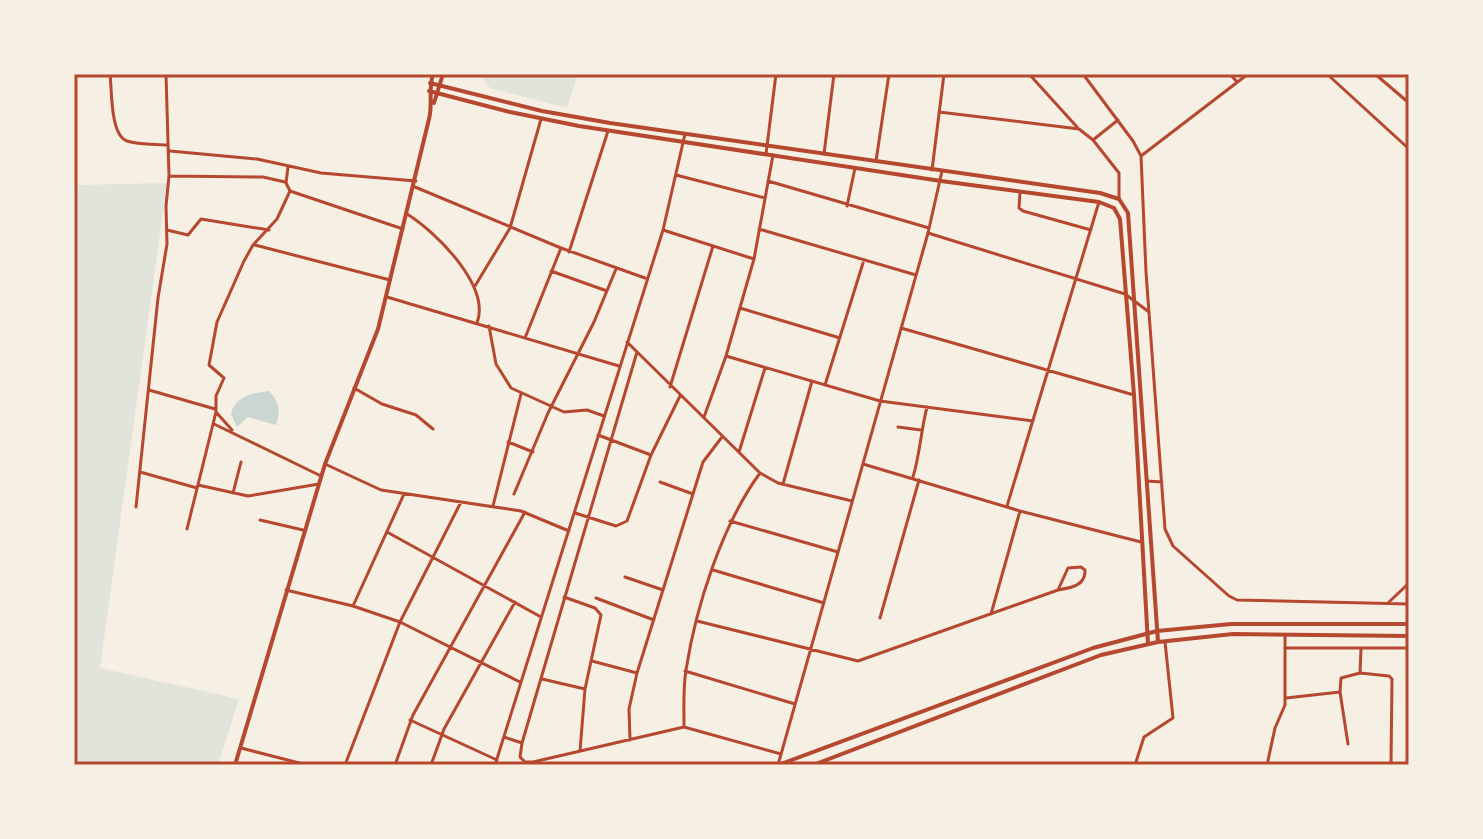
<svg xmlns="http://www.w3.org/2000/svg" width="1483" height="839" viewBox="0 0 1483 839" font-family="'IBM Plex Serif',serif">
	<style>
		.green { fill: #e2e4dc }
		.water { fill: #c9d6d2 }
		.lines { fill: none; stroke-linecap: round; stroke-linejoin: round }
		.minor { stroke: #b5482f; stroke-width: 3 }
		.tertiary { stroke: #b5482f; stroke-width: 4 }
		.secondary { stroke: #b5482f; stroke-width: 4 }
		.neatline { fill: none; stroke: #b5482f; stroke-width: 3 }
	</style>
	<rect width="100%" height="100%" fill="#f6efe4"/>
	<path class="green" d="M479 74H578L567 108 490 88Z
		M167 183 100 668 239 699 218 765H74V185Z"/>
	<path class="water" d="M269 391C279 402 281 411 276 425L248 417 237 427 231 414C235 396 253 393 269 391Z"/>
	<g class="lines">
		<path class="minor" d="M110 74C112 90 110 135 127 141 139 145 154 144 167 145
			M1029 74 1077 127
			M1083 74 1133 141 1141 156 1146 272 1165 529 1173 546 1229 596 1237 600 1409 604
			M1230 74 1237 82
			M1327 74 1409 149
			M1375 74 1409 103
			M939 112 1079 129 1093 140 1119 173V199
			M1093 140 1118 120
			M170 151 257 159 321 173 416 181
			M766 154 776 74
			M824 154 834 74
			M1141 156 1248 74
			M876 161 889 74
			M932 170 944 74
			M676 175 765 198
			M169 176 263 177 285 182
			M768 181 929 228
			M415 187 561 248 645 278
			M290 191 403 229
			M1020 192 1019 208 1023 211 1091 230
			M847 206 855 168
			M407 214C436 232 491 286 477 323
			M759 229 916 275
			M167 230 188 235 201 219 269 230
			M663 230 754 259
			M928 233 1125 294 1149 312
			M255 245 390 280
			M569 252 608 131
			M551 271 607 291
			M475 286 510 228 541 119
			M387 297 619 366
			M740 308 840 338
			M489 326 496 364 511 388 564 412 587 410 604 416
			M901 328 1134 395
			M525 338 561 248
			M627 342 760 473 778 483 852 501
			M726 356 880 401 1033 421
			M825 385 863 263
			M670 387 713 246
			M354 388 382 404 416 415 433 429
			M149 390 215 409
			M216 412 232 430
			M704 417 726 356 754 259 773 155
			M214 424 321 476
			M898 427 921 430
			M598 435 651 455
			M508 442 533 452
			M739 452 765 368
			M325 464 381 490 521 511 569 531
			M863 464 1020 511 1141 542
			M140 472 197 488
			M913 477C920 454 921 430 927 407
			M1147 481 1162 482
			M660 482 693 494
			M783 484 812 381
			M198 485 248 496 319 484
			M233 493 241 462
			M514 494 548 413 594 322 616 269
			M493 506 521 394
			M1007 506 1099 202
			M136 507 158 298 167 244 166 206 169 176 166 74
			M575 513 616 526 627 521 651 455 680 396
			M260 520 303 530
			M730 521 838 552
			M187 529 216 412V396L224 378 209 365 217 322 244 261 253 245 277 219 290 191 286 183 288 167
			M387 532 541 617
			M713 570 824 603
			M625 577 663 590
			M286 590 353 606 400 622 520 682
			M564 597 595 608 601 615 585 689 580 751
			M596 598 654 620
			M1389 602 1409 583
			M353 606 404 494
			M991 614 1020 511
			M880 618 919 480
			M697 621 858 661 1058 590C1070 588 1086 586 1085 570L1081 567 1068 568 1058 590
			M1285 648H1409
			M592 661 637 673
			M685 671 795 704
			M1360 673 1361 649
			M542 679 585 689
			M1286 698 1340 692
			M410 720 497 760
			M684 726C684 707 683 688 686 670 696 606 722 525 760 473
			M504 737 522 743 520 757 525 762H533L684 727 781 754
			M630 740 629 709 637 673 703 462 722 437
			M522 743 637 352
			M1348 744 1340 692 1341 678 1360 673 1389 676 1392 679 1391 765
			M241 748 307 765
			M345 765 400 622 461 502
			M395 765 413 715 525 512
			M431 765 444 729 515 602
			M495 765 663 230 685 134
			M778 765 928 233 942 171
			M1135 765 1144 737 1173 718 1165 642
			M1267 765 1275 728 1285 705V635"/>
		<path class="tertiary" d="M430 83 542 111 610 123 1100 193 1119 199 1128 213 1158 642
			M429 91 510 112 579 126 941 181 1099 202 1114 208 1120 219 1134 395 1148 644
			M434 103 443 74
			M235 765 325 464 378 329 429 119C433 104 428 90 433 74"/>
		<path class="secondary" d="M778 765 1093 648 1157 631 1231 624H1409
			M813 765 1101 655 1158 642 1233 634 1409 636"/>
	</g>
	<rect width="1483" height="839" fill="none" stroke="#f6efe4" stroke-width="152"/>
	<rect x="76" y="76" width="1331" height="687" class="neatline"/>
</svg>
